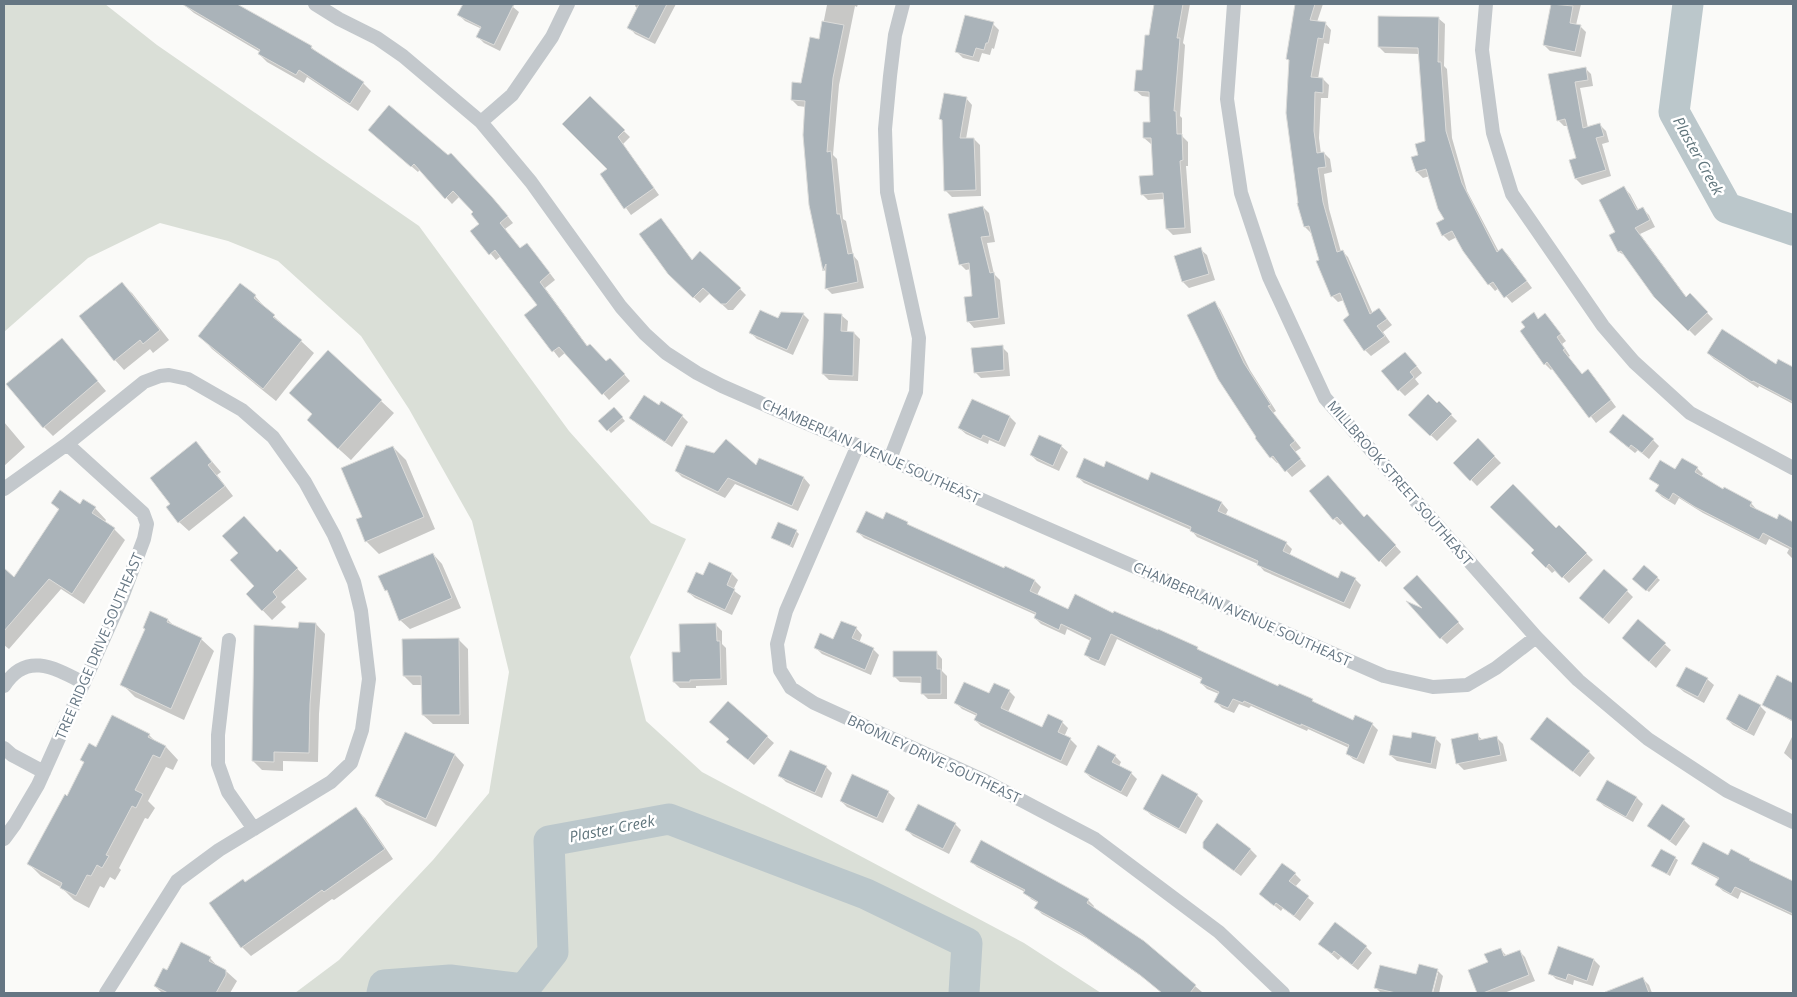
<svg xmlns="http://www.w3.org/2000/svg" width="1797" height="997" viewBox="0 0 1797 997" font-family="'Open Sans',sans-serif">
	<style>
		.green { fill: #dadfd7 }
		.shadow { fill: #0003 }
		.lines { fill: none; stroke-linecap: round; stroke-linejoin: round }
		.river { stroke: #bbc7cb; stroke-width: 31 }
		.building { fill: #aab3b9; stroke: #dcdcda }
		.minor { stroke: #c3c8cc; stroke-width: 14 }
		.labels { text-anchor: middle; stroke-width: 5; stroke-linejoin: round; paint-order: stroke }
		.street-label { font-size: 14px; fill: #657683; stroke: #fff }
		.water-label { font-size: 15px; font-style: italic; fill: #60757c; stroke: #fff }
	</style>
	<rect width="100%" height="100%" fill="#fafaf8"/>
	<path class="green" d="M4 4H105L157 45 419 226 569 431 651 523 686 539 630 657 646 721 702 772 1024 943 1101 993H295L339 960 433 860 489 793 509 672 472 521 409 409 361 336 278 261 228 241 160 223 88 258 4 332Z"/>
	<path class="shadow" d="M183 4H234L311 47 318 53 363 83 371 91 358 111 307 77 304 83 267 62 259 54 260 52 194 13Z
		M464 4H515L513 7 519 12 500 51 484 43 478 37 482 29 465 21 459 15Z
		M636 4H676L655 44 635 34 629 27 638 9 635 6Z
		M825 4H858L857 7 855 6 839 85 833 155 837 159 843 219 846 221 853 255 858 261 864 288 832 294 826 288 827 273 824 270 811 205 806 107 798 106 792 100 802 84 820 40 827 5Z
		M1155 4H1190L1183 43 1185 45 1180 116 1182 118V136L1188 142V166H1186L1191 233 1173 235 1167 229 1165 199 1148 200 1142 194 1154 177 1153 144H1151L1144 138 1151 123 1150 97 1142 96 1135 90 1143 72Z
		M1296 4H1323L1317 22 1325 23 1331 30 1329 44 1324 43 1318 79H1323L1329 85 1328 98H1321L1319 138 1321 154 1324 153 1330 159 1332 172 1324 174 1329 209 1341 252 1342 251 1348 257 1373 314 1379 309 1392 325 1383 332 1390 342 1371 356 1365 350 1344 300 1338 302 1332 296 1311 233 1305 227 1290 61 1287 59Z
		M1552 4H1581L1576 25 1580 26 1586 32 1581 57 1550 51 1544 45Z
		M1438 18 1445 24 1444 66 1447 69 1452 138 1467 191 1499 252 1502 249 1508 255 1532 288 1512 303 1499 288 1495 291 1489 284 1464 250 1457 237 1449 241 1443 235 1445 220 1430 176 1423 178 1417 172 1420 156 1426 142 1420 54 1385 53 1379 47Z
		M993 24 999 30 994 49 992 48 990 55 982 53 979 62 963 58 957 52Z
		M1585 68 1591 74 1593 86 1580 88 1588 128 1600 125 1606 131 1609 142 1602 144 1611 176 1582 185 1576 179 1577 159 1568 126H1564L1558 120 1549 75Z
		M590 98 630 137 623 144 659 195 631 215 602 174 609 169Z
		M966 98 972 105 966 139H974L980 145 981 196 952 197 945 190 943 122 941 119Z
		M376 136 498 204 513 223 505 229 521 249 533 251 555 280 545 288 588 347 606 363 616 365 630 381 609 400 566 352 559 358 526 315 539 305 501 256 496 260 472 231 481 224 475 212 460 196 452 204 420 169 418 172Z
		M1624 188 1630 194 1639 211 1643 209 1649 215 1655 227 1640 234 1687 298 1690 295 1713 319 1695 336 1655 296 1627 257 1619 252 1611 235 1617 232Z
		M983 207 989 213 995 242 987 243 994 274 1000 280 1005 324 974 328 968 321 974 297 971 269 966 270 960 264Z
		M661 219 693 261 740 289 746 295 733 310H728L710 293 700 303 675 280Z
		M1200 249 1207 255 1215 280 1189 288 1183 282 1176 257Z
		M122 284 132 293 169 340 153 353 150 349 124 370 115 360Z
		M240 284 255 296 267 310 314 353 276 401 212 349 200 336Z
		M1214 303 1220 309 1250 370 1276 411 1273 413 1301 448 1295 452 1306 466 1292 477 1279 462 1277 463 1271 457 1257 438 1258 437Z
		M803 314 809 320 793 355 757 339 751 333 779 320Z
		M1533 314 1539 320 1545 315 1551 321 1566 341 1562 344 1570 356 1568 357 1582 375 1594 377 1616 407 1596 423 1553 368 1551 370 1545 364 1527 327Z
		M841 315 848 321 847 333H854L860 339 858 381 829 380 823 374Z
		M62 339 106 391 53 436 44 427Z
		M1002 347 1008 353 1010 376 981 378 975 372Z
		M1708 353 1776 366 1778 361 1793 368V404L1759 386 1758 388 1714 359Z
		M1411 359 1422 373 1415 379 1419 384 1405 396 1399 390Z
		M972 400 1010 417 1016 423 1005 447 989 440 988 444 966 434 959 428Z
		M381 401 394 413 351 460 321 433 314 415Z
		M1439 403 1457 421 1437 441 1410 415Z
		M659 406 682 416 688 422 672 447 637 424 631 418Z
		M614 409 625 421 611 433 600 421Z
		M4 422 25 447 4 466Z
		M1616 438 1653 440 1659 446 1649 459 1638 450 1635 453Z
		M1478 440 1501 463 1477 486 1455 463Z
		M196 443 221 472 217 475 233 496 189 531 179 522 171 504Z
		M1061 446 1068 452 1059 471 1037 461 1031 455Z
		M393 447 406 460 435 529 379 554 366 541 363 517Z
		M760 459 804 478 810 485 798 511 735 484 725 498 682 477 676 471 756 467Z
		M1104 468 1148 481 1152 473 1222 503 1228 510 1225 516 1286 543 1292 549 1289 556 1338 580 1355 579 1361 585 1350 609 1264 571 1258 564 1197 537 1191 530 1084 483 1078 477Z
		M1697 468 1703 474 1701 477 1723 491 1751 503 1757 510 1777 521 1780 516 1793 523V559L1787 553 1789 549 1769 539 1766 545 1703 513 1679 498 1675 505 1662 497 1656 491 1659 486 1651 479 1676 471Z
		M1328 476 1364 518 1373 521 1401 552 1386 567 1344 522 1340 525 1334 519 1311 491Z
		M52 503 95 508 106 520 104 523 114 529 125 540 84 604 61 589 9 649 4 645V570L14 579 60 511Z
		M884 520 907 523 912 528 1005 570 1035 581 1041 587 1037 595 1068 610 1114 615 1197 648 1202 652 1279 687 1312 700 1317 705 1354 721 1372 724 1378 730 1364 764 1353 759 1347 753 1349 748 1308 729 1307 731 1251 706 1249 708 1239 704 1234 713 1222 708 1216 702 1219 694 1207 689 1201 683 1203 680 1117 639 1105 666 1091 660 1085 654 1091 641 1067 629 1065 635 1041 624 1035 618 1036 615 864 538 858 532Z
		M1559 527 1593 560 1569 583 1556 570 1552 573 1533 553Z
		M796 531 799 534 793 548 772 537Z
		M239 553H278L289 560 307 579 281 602 286 607 272 620 247 594 256 586Z
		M433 554 442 564 461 608 410 629 400 620 390 594 386 590Z
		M710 563 732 574 738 580 733 590 741 596 732 615 695 598 688 592 703 577Z
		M1644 567 1660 580 1649 592 1634 579Z
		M1423 583 1464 629 1447 644 1441 638 1427 611Z
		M1627 591 1633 597 1609 624 1586 604Z
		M151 612 168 620 176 628 201 639 214 651 184 720 135 697 122 684 146 629Z
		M1639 621 1671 650 1656 668 1629 644Z
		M316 624 325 634 319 714 318 762 283 761V771L262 770 253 761 300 630Z
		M716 625 722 631V644L726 648 727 685 696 686V688H680L674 682 682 653Z
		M856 628 862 635 859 643 873 649 879 655 871 675 822 654 816 648 834 640Z
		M458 639 468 649 469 724H433L423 715V685H413L404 676Z
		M936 652 942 659V671L947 676V699H928L922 693V683L900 682 894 676Z
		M1687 668 1707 679 1714 685 1704 703 1684 692 1677 686Z
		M1792 684 1793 689 1789 698 1793 701V722L1763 704Z
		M1009 691 1015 697 1008 712 1043 728 1062 722 1068 728 1064 737 1070 739 1077 746 1067 766 981 726 975 720 977 716 962 709 956 703Z
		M728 702 774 743 754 765 734 748 730 740Z
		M1760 706 1766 712 1754 736 1733 725 1727 719Z
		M406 734 455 755 464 765 436 827 386 805 377 796Z
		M149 735 157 743 166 747 178 760 173 770 166 767 148 801 155 808 148 819 145 818 119 868 121 870 115 880 110 877 104 888 100 886 89 908 74 900 62 888 41 876 29 864 67 797 85 763 81 759 96 748Z
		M1477 735 1484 741 1497 738 1503 744 1507 761 1464 770 1458 764Z
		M1793 735V761L1784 753Z
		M1435 738 1441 744 1436 769 1397 761 1390 755 1412 740Z
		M1538 745 1589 752 1595 758 1580 777Z
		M1115 756 1121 762 1119 766 1131 773 1137 779 1127 797 1091 778 1085 772Z
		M826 767 832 773 822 798 786 782 780 776Z
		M1608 782 1637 798 1643 804 1633 822 1604 806 1598 800Z
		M888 792 895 798 883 823 847 807 841 801Z
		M1197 795 1203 801 1186 834 1151 815 1145 809Z
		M355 808 365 818 393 859 334 900 332 899 251 956 242 947 245 883Z
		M1684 820 1690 826 1676 846 1649 826Z
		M955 824 961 830 949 854 913 836 907 830Z
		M1250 849 1257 856 1241 876 1211 854Z
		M1728 857 1749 860 1752 863 1792 882 1793 881V916L1741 892 1738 899 1723 891 1717 885 1720 880 1699 869 1693 864Z
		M1675 858 1678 860 1670 876 1653 866Z
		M971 861 1088 900 1094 906 1093 908 1143 942 1202 992 1162 993 1148 981 1088 939 1042 914 1036 908 1038 903 1031 899 1025 892 977 867Z
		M1295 874 1301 880 1295 887 1314 903 1300 921 1283 908 1281 911 1260 894Z
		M1320 944 1366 947 1372 953 1358 970 1341 957 1338 960Z
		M1500 949 1507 956 1519 951 1525 957 1535 981 1504 993H1479L1470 970 1489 963Z
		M210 958 219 968 227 972 237 981 230 993H162L155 986Z
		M1594 960 1600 966 1593 986 1574 980 1573 985 1556 979 1550 973Z
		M1437 970 1443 976 1439 993H1433L1438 973H1436L1430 993H1381L1375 987Z
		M1643 979 1649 985 1652 993H1617L1616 989Z"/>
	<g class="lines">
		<path class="river" d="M1688 4 1674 112 1727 208 1793 230
			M382 993 384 985 450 980 524 989 553 952 549 841 669 819 866 894 967 943 964 993"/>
	</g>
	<path class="building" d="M182 4H237L312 46 311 48 364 82 350 104 299 70 296 75 258 54 260 50Z
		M463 4H514L494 45 476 37 481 27 457 15Z
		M639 4H667L649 39 627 28Z
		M1154 4H1183L1177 38H1180L1174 111H1176L1177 134H1182L1183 160 1180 161 1185 228 1166 229 1163 193 1141 195 1139 176 1153 175 1151 138H1143V122H1150L1149 92 1134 91 1136 70H1142L1145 35H1149Z
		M1295 4H1315L1310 20 1326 22 1323 39 1318 38 1311 77 1323 78V93L1315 92 1314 131 1317 153 1324 152 1326 167 1318 168 1323 202 1337 252 1343 250 1370 314 1379 308 1387 319 1377 326 1385 336 1364 351 1343 320 1349 315 1340 293 1331 297 1316 261 1319 260 1309 226 1304 227 1297 203H1298L1286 113 1289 60 1286 59Z
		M1551 4 1573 6 1570 23 1581 25 1575 52 1543 45Z
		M965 15 994 22 988 43H986L984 50 976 48 973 57 955 52Z
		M1378 16 1439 17 1438 62H1441L1446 131 1462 183 1497 252 1502 248 1527 281 1504 298 1493 282 1488 285 1463 251 1452 231 1442 236 1436 223 1444 219 1438 209 1426 169 1416 172 1411 157 1418 155 1415 144 1425 141 1418 48 1378 47Z
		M822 21 844 25 833 78 827 152 831 151 837 214H840L848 254 853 253 858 282 825 289 826 264 823 271 809 205 803 135 805 101 791 100 792 82 801 83 810 37 819 39Z
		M1586 67 1588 80 1575 82 1583 128 1600 123 1604 136 1596 138 1606 170 1575 179 1569 160 1576 158 1565 119 1557 121 1548 74Z
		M944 93 967 97 960 138H974L976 190 944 191 942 120 939 119Z
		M590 96 625 130 618 137 654 188 624 209 600 174 607 169 562 124Z
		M389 105 448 155 451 153 492 197 508 216 500 223 520 248 527 243 550 273 540 282 587 346 590 344 606 361 610 358 625 374 602 395 559 347 552 352 524 315 537 305 495 250 489 255 470 231 479 224 471 214 473 212 453 191 445 199 414 164 411 167 368 130Z
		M1624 186 1637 210 1643 207 1650 220 1635 228 1686 297 1690 293 1708 312 1688 331 1654 297 1621 251 1618 252 1609 235 1615 232 1599 200Z
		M983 206 990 236 981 237 990 273 994 272 999 318 967 322 964 297 972 296 969 263 959 265 948 214Z
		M661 218 692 260 700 251 741 288 726 304H721L703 288 693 298 668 274 639 234Z
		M1201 247 1209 274 1182 282 1174 256Z
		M122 282 160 330 143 344 140 340 114 361 79 316Z
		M240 283 256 295 254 298 275 315 273 317 302 340 263 389 198 336Z
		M1215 301 1244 363 1271 405 1268 406 1295 441 1290 445 1301 459 1285 472 1273 456 1270 458 1255 438 1256 437 1218 379 1187 315Z
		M760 310 778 318 781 312 804 313 787 350 749 333Z
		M1534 312 1538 319 1545 313 1561 334 1557 337 1565 349 1563 350 1582 374 1588 369 1611 400 1589 418 1547 362 1544 365 1520 331 1525 327 1521 322Z
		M824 313 842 314 841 331 854 332 853 376 822 374Z
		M1722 329 1776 364 1778 359 1793 367V402L1753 381 1752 382 1707 353Z
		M62 338 98 381 43 428 6 384Z
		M1003 345 1004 370 974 373 971 348Z
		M328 350 382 400 338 449 307 420 312 414 289 393Z
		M1405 352 1417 366 1410 372 1414 377 1398 391 1381 371Z
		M1428 394 1437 403 1439 401 1452 414 1430 436 1408 415Z
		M644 395 659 405 661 401 683 415 665 442 629 418Z
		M972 399 1010 416 999 442 983 435 981 439 958 428Z
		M614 407 623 417 607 431 598 421Z
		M1623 414 1654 439 1642 453 1631 445 1629 448 1609 432Z
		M1039 435 1062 445 1053 466 1030 455Z
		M1478 438 1495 456 1470 481 1453 463Z
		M726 439 756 465 759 458 804 477 792 506 728 478 718 492 675 471 686 445 714 453Z
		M196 441 212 462 208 465 225 486 178 523 166 507 170 504 150 478Z
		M393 446 424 517 365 542 356 519 362 517 341 468Z
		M1084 458 1104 467 1106 461 1148 480 1151 472 1222 502 1218 511 1287 542 1283 551 1338 578 1341 571 1356 578 1344 603 1257 565 1258 561 1190 531 1191 527 1076 477Z
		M1682 458 1698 467 1695 472 1723 489 1724 487 1752 502 1750 506 1777 519 1779 514 1793 522V549L1763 533 1759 540 1695 507 1673 493 1669 500 1655 491 1659 485 1649 479 1660 460 1675 469Z
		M1328 475 1364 517 1367 514 1396 545 1379 562 1337 517 1333 520 1309 491Z
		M1513 484 1556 528 1559 525 1587 553 1562 578 1549 564 1546 568 1531 553 1534 550 1490 507Z
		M60 490 80 504 83 499 96 507 92 513 115 528 72 594 49 579 4 631V568L14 577 59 509 51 503Z
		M866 511 883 519 886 512 908 522 907 524 1004 568 1005 566 1035 580 1030 591 1068 609 1075 594 1113 613 1114 611 1158 630V629L1198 647 1197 649 1278 686 1279 684 1313 699 1312 701 1353 720 1355 715 1373 723 1357 759 1346 754 1349 745 1301 724V726L1244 701 1243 703 1233 699 1228 708 1214 702 1219 692 1200 683 1202 678 1111 634 1099 661 1084 655 1091 638 1061 624 1059 630 1034 618 1036 613 856 532Z
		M244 516 277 552 280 549 298 568 273 592 277 597 262 611 246 594 254 586 230 560 238 553 222 536Z
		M778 522 797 530 790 546 771 538Z
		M433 553 452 598 399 621 387 590 385 591 378 576Z
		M709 562 732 573 727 585 735 589 725 610 687 592 696 572 703 575Z
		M1644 565 1658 577 1646 591 1632 579Z
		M1604 569 1628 590 1603 619 1579 598Z
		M1417 575 1459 622 1440 639 1406 601 1422 608 1403 588Z
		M150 611 168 619 167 622 202 638 171 709 120 685 145 629 143 628Z
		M1638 619 1666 643 1649 662 1622 638Z
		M841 621 857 627 852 638 874 648 865 670 814 648 820 633 833 639Z
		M299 622 316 623 310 704 309 753 274 752V762L252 761 254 625 298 628Z
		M716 623 717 641H720L721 679 690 680V682H673L672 652H680L679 624Z
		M459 638 460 715H422L421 676H403L402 639Z
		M893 651H937V669H941V694H921V677H893Z
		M1686 667 1708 678 1698 697 1676 686Z
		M1777 675 1793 683V721L1762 705Z
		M964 682 989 693 994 683 1010 690 1001 708 1042 727 1048 714 1063 721 1058 732 1071 738 1061 761 974 720 977 714 954 703Z
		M1739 694 1761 705 1747 731 1726 719Z
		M728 701 768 736 748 760 726 742 729 739 709 722Z
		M112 715 150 734 148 737 166 746 160 758 153 755 135 790 143 794 136 808 132 806 106 855 109 856 102 868 97 865 91 876 87 875 76 896 60 888 62 883 27 864 65 794 67 796 84 762 80 760 89 743 96 747Z
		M1547 717 1590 751 1573 772 1530 739Z
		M405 732 455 754 426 819 375 796Z
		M1412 732 1436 737 1431 764 1389 755 1393 735 1411 738Z
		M1478 733 1479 740 1497 736 1501 755 1456 764 1451 739Z
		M1098 745 1116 755 1112 762 1132 772 1121 792 1084 772Z
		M790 750 827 766 815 793 778 776Z
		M852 774 889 791 877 818 840 801Z
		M1162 774 1198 794 1179 829 1143 809Z
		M1607 780 1637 797 1626 817 1596 800Z
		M918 804 956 823 943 849 905 830Z
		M1662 804 1685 819 1670 841 1647 826Z
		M356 807 385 849 324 892 322 890 241 948 209 903 243 879 245 882Z
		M1217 823 1251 849 1234 871 1203 848V842Z
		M981 840 1089 899 1087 903 1144 941 1196 985 1190 993H1162L1140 975 1080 933 1034 908 1038 902 1023 893 1025 890 970 862Z
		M1703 842 1728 855 1731 849 1750 859 1749 860 1793 881V914L1735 887 1731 894 1715 885 1719 878 1691 864Z
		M1661 849 1676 857 1667 874 1651 866Z
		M1282 863 1296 873 1289 881 1309 896 1294 916 1276 903 1274 906 1259 894Z
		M1335 922 1367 946 1352 965 1334 951 1332 954 1318 944Z
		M181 942 211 957 209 961 226 970V975L216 993H168L154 986 163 968 167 970Z
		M1558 946 1594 959 1587 981 1568 974 1566 980 1548 974Z
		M1501 948 1504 956 1520 950 1529 975 1483 993H1477L1468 970 1488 962 1484 954Z
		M1419 964 1438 969 1432 993H1396L1374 988 1380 965 1416 974Z
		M1643 977 1649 993H1605V992Z"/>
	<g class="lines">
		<path class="minor" d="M315 4 339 19 377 38 403 56 481 122 531 182 621 307 645 334 666 353 697 373 722 386 1384 676 1433 687 1467 685 1496 668 1536 637
			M1234 4 1227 99 1241 193 1269 277 1325 398 1536 637 1578 680 1648 739 1727 791 1793 822
			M1486 4 1482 50 1493 133 1512 194 1603 326 1634 362 1690 413 1793 468
			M481 122 512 95 552 37 568 4
			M858 445 786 611 777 644 780 670 791 688 814 703 981 779 1095 839 1219 932 1283 993
			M890 459 916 392 919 338 887 192 885 129 890 76 895 35 903 4
			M4 489 67 444 144 382 160 376 169 375 188 379 242 410 273 437 305 482 334 535 354 582 361 611 369 679 362 730 351 763 331 782 219 850 177 881 106 993
			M229 640 218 735V764L228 792 254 829
			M4 686C26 651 55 668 84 683
			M4 748 12 755 44 772
			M4 839 15 824 38 785 121 600 144 539 147 524 143 513 67 444"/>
	</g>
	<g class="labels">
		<g class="street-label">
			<text transform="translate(871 451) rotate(24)" y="5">CHAMBERLAIN AVENUE SOUTHEAST</text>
			<text transform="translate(1400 483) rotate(49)" y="5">MILLBROOK STREET SOUTHEAST</text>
			<text transform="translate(1242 614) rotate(24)" y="5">CHAMBERLAIN AVENUE SOUTHEAST</text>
			<text transform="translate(99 646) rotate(-67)" y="5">TREE RIDGE DRIVE SOUTHEAST</text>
			<text transform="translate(934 759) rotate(25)" y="5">BROMLEY DRIVE SOUTHEAST</text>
		</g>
		<g class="water-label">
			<text transform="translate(1698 156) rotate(61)" y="5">Plaster Creek</text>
			<text transform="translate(612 829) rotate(-11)" y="5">Plaster Creek</text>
		</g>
	</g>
	<rect width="1797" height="997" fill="none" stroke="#657683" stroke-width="10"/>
</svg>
